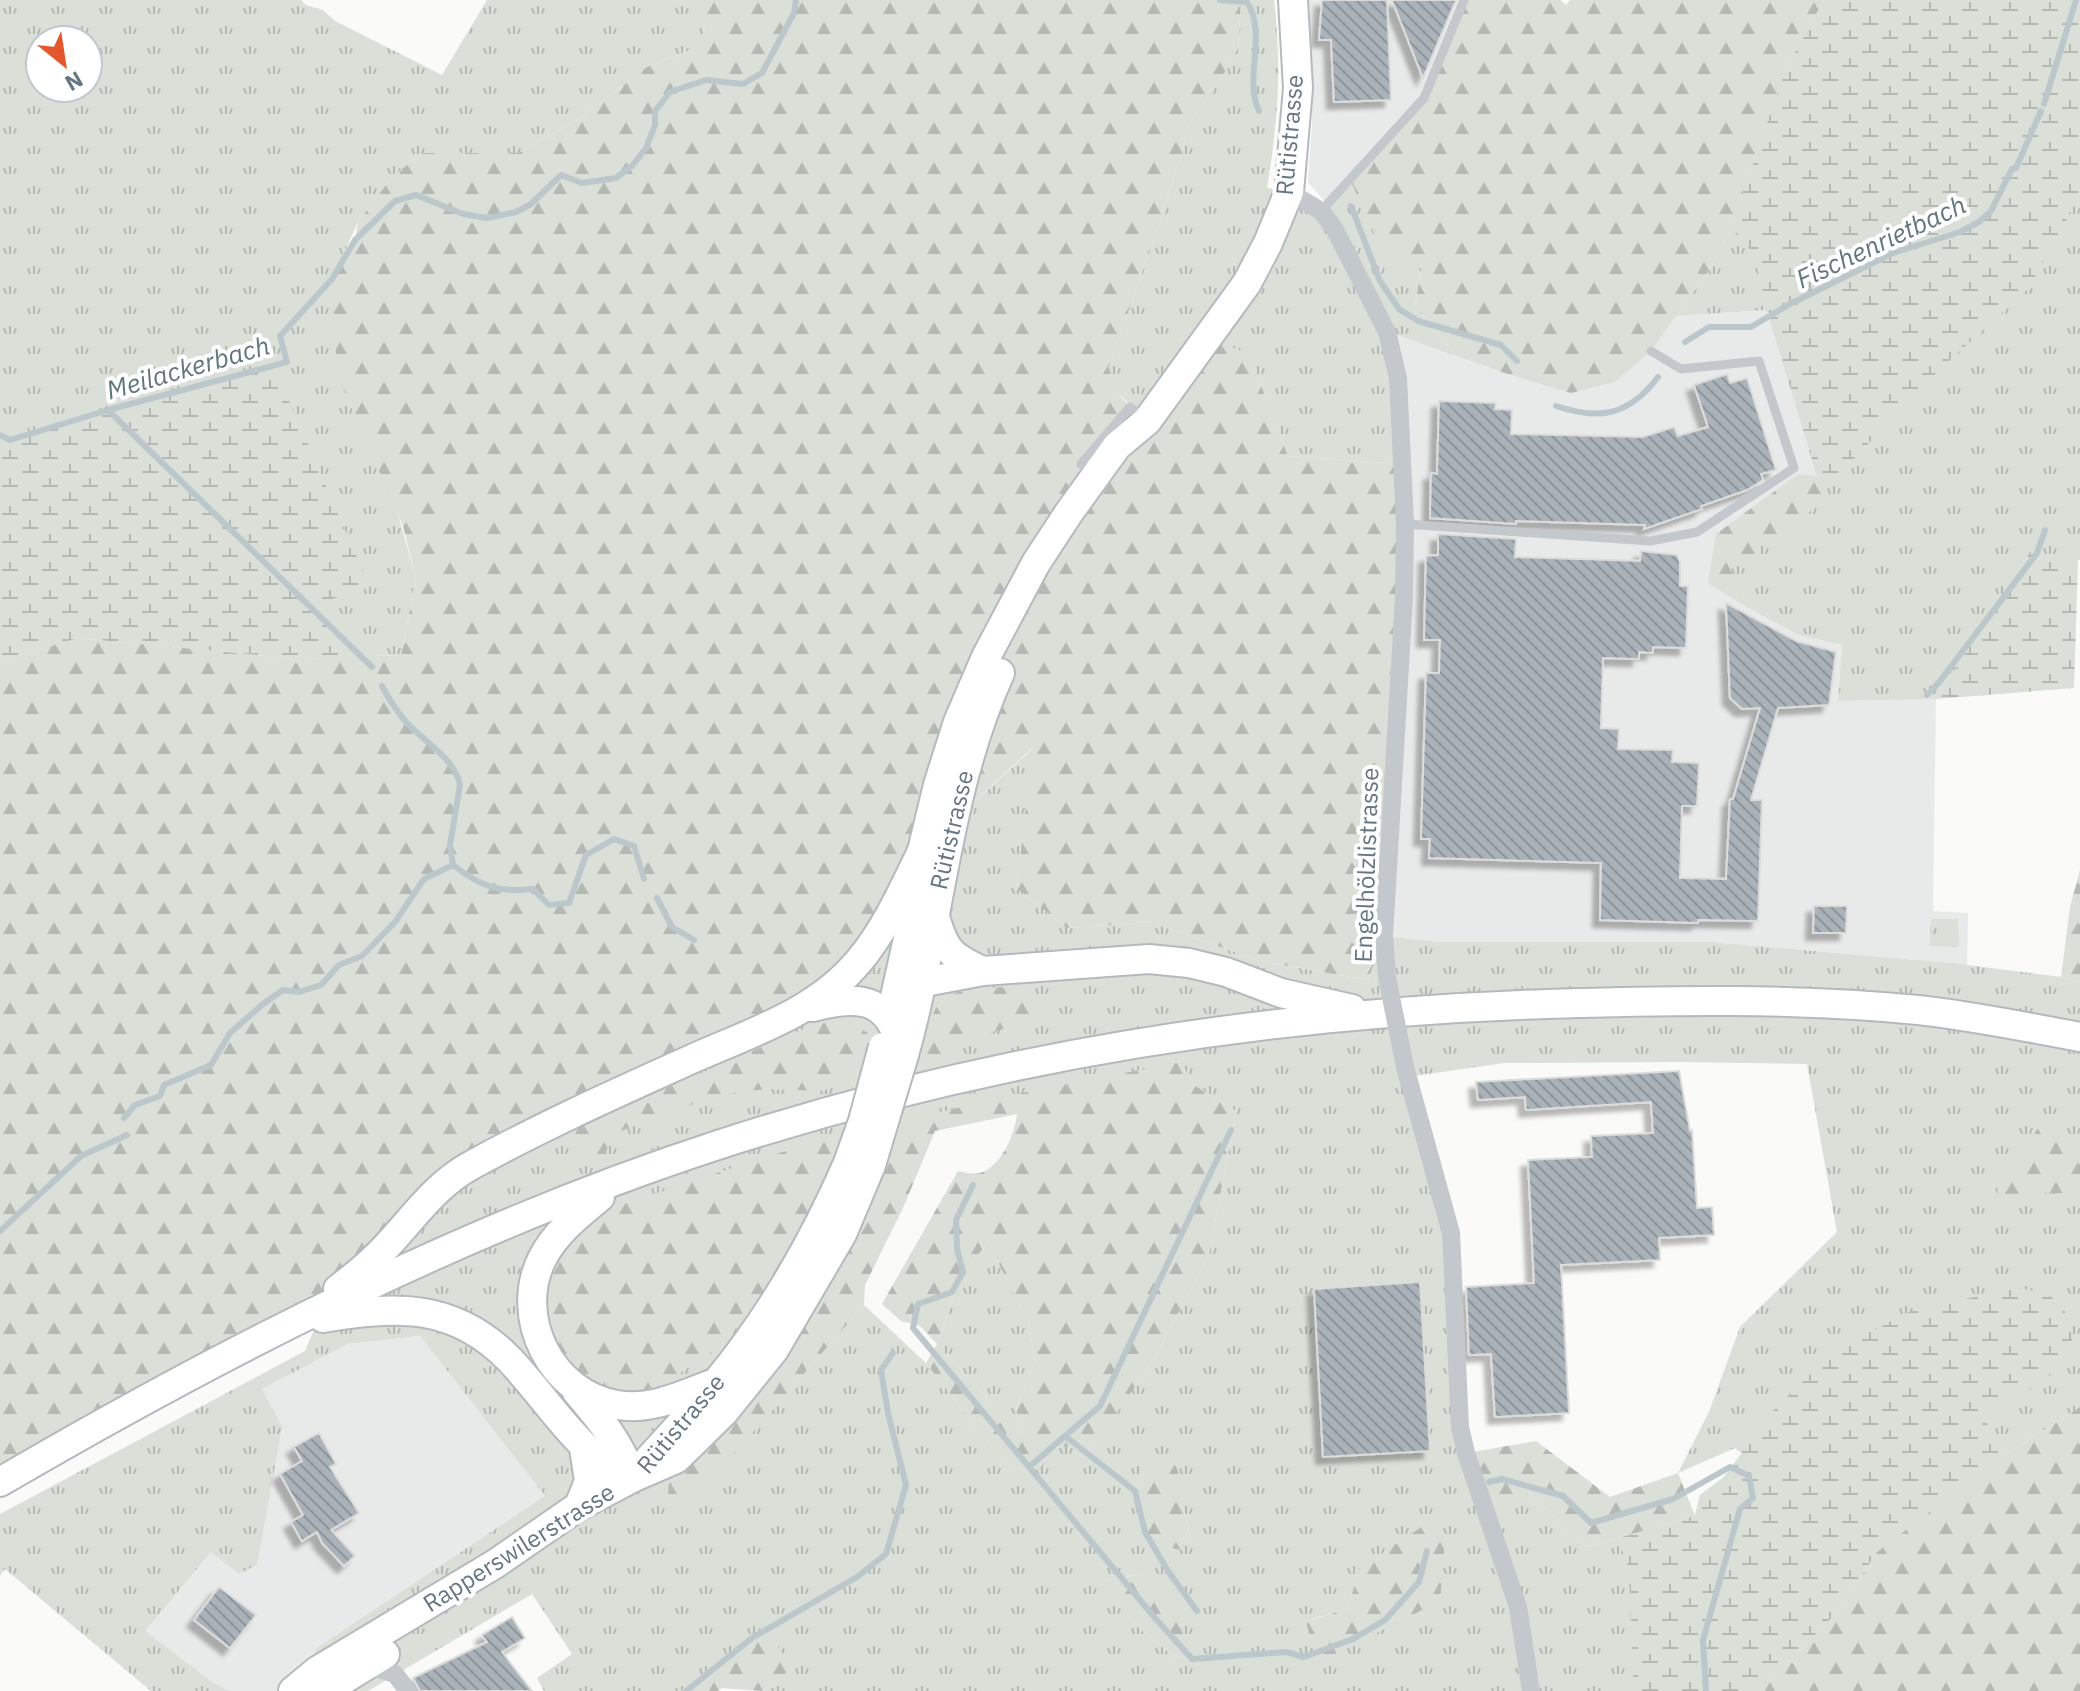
<svg xmlns="http://www.w3.org/2000/svg" width="2080" height="1691" viewBox="0 0 2080 1691" font-family="'IBM Plex Sans',sans-serif">
	<style>
		.built { fill: #e8e9e9 }
		.grass { fill: url(#grass-tufts); fill-rule: evenodd }
		.forest { fill: url(#forest-firs); fill-rule: evenodd }
		.wetland { fill: url(#wetland-marsh) }
		.lines { fill: none; stroke-linecap: round; stroke-linejoin: round }
		.stream { stroke: #bbc7cb; stroke-width: 6 }
		.building { fill: url(#building-back-hatch); stroke: #dcdcda; stroke-width: 2; filter: url(#shadow) }
		.primary-casing { stroke: #b5babe; stroke-width: 32 }
		.trunk-casing { stroke: #b4b9bd; stroke-width: 32 }
		.service { stroke: #c3c8cc; stroke-width: 9 }
		.minor { stroke: #c3c8cc; stroke-width: 18 }
		.primary { stroke: #fff; stroke-width: 28 }
		.trunk { stroke: #fff; stroke-width: 28 }
		.primary-bridge-casing { stroke: #b5babe; stroke-width: 32; stroke-linecap: butt }
		.minor-bridge { stroke: #c3c8cc; stroke-width: 18 }
		.primary-bridge { stroke: #fff; stroke-width: 28 }
		.labels { text-anchor: middle; stroke-width: 8; stroke-linejoin: round; paint-order: stroke }
		.street-label { font-size: 24px; fill: #657683; stroke: #fff }
		.water-label { font-size: 26px; font-style: italic; fill: #60757c; stroke: #fff }
	</style>
	<defs>
		<pattern id="grass-tufts" width="24" height="20" patternUnits="userSpaceOnUse" patternTransform="scale(2)"><rect width="24" height="20" fill="#dadfd7"/><path d="M3 7l-1-3M5 7V3M7 7l1-3M15 17l-1-3M17 17v-4M19 17l1-3" fill="none" stroke="#b4b9b4"/></pattern>
		<pattern id="forest-firs" width="22" height="20" patternUnits="userSpaceOnUse" patternTransform="scale(2)"><rect width="22" height="20" fill="#dadfd7"/><path d="M5 1l3.5 6h-7zM16 11l3.5 6h-7z" fill="#b4b9b4"/></pattern>
		<pattern id="wetland-marsh" width="20" height="14" patternUnits="userSpaceOnUse" patternTransform="scale(2)"><rect width="20" height="14" fill="#dadfd7"/><path d="M1 5h8M5 5V1M11 12h8M15 12V8" fill="none" stroke="#b4b9b4"/></pattern>
		<pattern id="building-back-hatch" width="6" height="6" patternUnits="userSpaceOnUse" patternTransform="scale(2)"><rect width="6" height="6" fill="#aab3b9"/><path d="M-1 5l2 2M0 0l6 6M5-1l2 2" fill="none" stroke="#8e969c"/></pattern>
		<filter id="shadow"><feDropShadow dx="-7" dy="7" stdDeviation="2" flood-color="#0004"/></filter>
	</defs>
	<rect width="100%" height="100%" fill="#fafaf8"/>
	<path class="built" d="M1306 0H1464L1424 98 1327 204 1308 182 1312 126V56Z
		M1767 310 1817 476 1798 474 1708 583 1799 635 1842 645 1838 701 1936 699 1933 911 1968 913 1967 966 1952 963 1711 942H1440L1384 936 1387 332 1522 379 1571 393 1651 351 1676 316Z
		M420 1336 545 1496 315 1649 317 1671 299 1691H230L212 1682 144 1631 211 1552 262 1389 348 1344Z"/>
	<path class="grass" d="M0 0H301L306 5 323 10 335 21 442 75 487 0H677L699 12 705 30 693 49 647 67 581 118 518 153H422L392 177 358 222 332 279 416 578 401 655 300 659 78 638 0 661ZM40 40H88V88H40Z
		M1241 0H1274C1282 67 1278 122 1267 188L1289 192 1321 211 1350 179 1422 263 1415 305 1456 356 1388 332 1403 464 1288 456 1249 355 1147 421 1111 386 1108 369 1159 225 1191 121 1238 53Z
		M1824 0H2080V560L2030 552 1936 699 1838 701 1842 645 1799 635 1738 602 1730 565 1764 534 1835 478 1817 476 1767 310 1676 316 1710 269 1731 228 1785 71Z
		M1033 748 1017 889 1067 928 1150 922 1260 961 1368 980 1384 936 1440 942H1711L1952 963 2061 977 2080 982V1407L1994 1462 1877 1552 1837 1612 1760 1691H762L791 1668 764 1627 681 1691H544L537 1678 572 1654 532 1594 368 1691H299L317 1671 315 1649 545 1496 420 1336 348 1344 262 1389 282 1427 257 1565 239 1574 211 1552 145 1631 212 1682 230 1691H151L5 1569 0 1576V1514L305 1351 328 1297 429 1198 922 851ZM1680 1062 1807 1064 1837 1232 1740 1327 1709 1412 1678 1473 1735 1448 1742 1453 1723 1478 1700 1495 1695 1516 1586 1547 1527 1491 1466 1453 1451 1233 1407 1077 1504 1063ZM1194 1085 1236 1111 1209 1255 1155 1357 1109 1423 1086 1445 1048 1448 1012 1472 926 1363 864 1305 699 1493 887 1157 901 1121ZM825 1193C780 1266 738 1356 651 1384 644 1386 635 1391 628 1391 612 1392 594 1382 581 1375L590 1221 653 1194ZM1140 1479 1182 1505 1191 1537 1183 1542 1128 1488ZM1359 1569 1439 1601 1307 1621 1348 1608ZM1142 1574 1191 1654 1176 1658 1138 1627 1102 1581Z
		M1931 919H1958L1959 947 1930 946Z
		M988 1242 1029 1324 1035 1361 1016 1409 1024 1437 937 1345 960 1278Z"/>
	<path class="forest" d="M677 0H1241L1238 53 1191 121 1159 225 1108 369C1113 393 1128 405 1147 420L1208 338 1249 354 1288 456 1403 464 1384 936 1368 980 1260 961 1150 922 1067 928 1017 889 1032 748 922 851 843 978 516 1143 359 1273 0 1482V661L78 638 300 659 401 655 416 578 403 526 337 374 332 279 355 240 358 222 392 177 422 153H518L581 118 647 67 693 49 705 30 698 12Z
		M1464 0H1560L1566 5 1570 0H1824L1785 71 1731 228 1710 269 1651 351 1615 382 1571 393 1522 379 1456 356 1415 305 1422 264 1384 255 1350 179 1424 98Z
		M1798 474 1836 478 1791 536 1764 534 1758 559 1731 565 1738 602 1708 583 1716 534Z
		M2080 870V982L2061 977 2070 907Z
		M1014 986C1027 987 1032 992 1039 1003L1036 1014 1030 1019C1010 1027 989 1033 970 1042 952 1051 937 1060 917 1064 940 987 934 993 1014 986Z
		M844 1015 870 1035 871 1047 861 1074 844 1084 822 1091 767 1089 709 1096 668 1117 630 1127 604 1139 608 1148 603 1157C587 1159 576 1154 568 1139L574 1128 799 1031 835 1016Z
		M1181 1062 1194 1085 1236 1111 1209 1255 1155 1357 1110 1423 1086 1445 1048 1448 1042 1469 1012 1472 926 1363 937 1344 920 1326 901 1321 882 1304 958 1171C966 1173 977 1176 985 1171 1003 1162 1015 1133 1017 1114L935 1131 903 1208 865 1285 864 1305 699 1494 680 1500 668 1498 669 1479 887 1157 901 1121 1022 1093ZM988 1242 1029 1324 1035 1361 1016 1409 1023 1436 937 1345 960 1278Z
		M2037 1129 2080 1141V1190L2070 1193 1997 1194 1999 1181 2019 1163Z
		M846 1132C839 1153 833 1176 823 1195 800 1238 755 1313 720 1345 708 1356 694 1364 680 1373 670 1380 660 1387 648 1389 588 1401 538 1345 545 1286 547 1262 570 1237 588 1223 609 1206 642 1198 667 1190 726 1169 786 1151 846 1132Z
		M2080 1407V1691H1760L1837 1612 1877 1552 1994 1462Z
		M1536 1441 1610 1497 1678 1473 1695 1516 1586 1547 1527 1491 1488 1515 1466 1453Z
		M1156 1458 1176 1466 1186 1496 1182 1505 1191 1538 1183 1542 1182 1550 1156 1545 1140 1522 1128 1488 1140 1479 1142 1466Z
		M1423 1526 1445 1538 1440 1601 1317 1663 1306 1622 1348 1608 1359 1569Z
		M1142 1574C1167 1600 1178 1621 1192 1654L1176 1658 1138 1627 1101 1581Z
		M764 1626 792 1668 762 1691 722 1688 718 1691H681Z"/>
	<path class="wetland" d="M1824 0H2080V186L2074 206 2028 289 1925 383 1836 478 1817 476 1767 310 1754 254 1731 228 1785 71Z
		M274 366 370 587 310 606 358 657 300 659 78 638 0 661V435L10 440 108 410Z
		M2030 552 2078 559 2074 688 1936 699Z
		M2017 1288C2040 1291 2058 1294 2068 1318 2073 1331 2074 1348 2067 1361 2061 1371 1998 1409 1984 1419L2006 1454 1877 1552 1837 1612 1760 1691H1634L1629 1576 1626 1557 1615 1539 1695 1516 1700 1495 1723 1478 1742 1453 1735 1448 1835 1350 1913 1310Z"/>
	<g class="lines">
		<path class="stream" d="M1220 0 1247 2C1268 35 1243 77 1259 111
			M2044 104 2076 0
			M1351 206 1380 281 1399 309 1418 321 1501 345 1517 361
			M1685 342 1709 327H1751L1788 305 1893 253 1960 232 1979 222 1991 211 2012 169 2016 168 2041 111
			M1556 406C1601 421 1629 415 1658 377
			M108 410 372 667
			M0 435 10 440 108 410 287 362 280 336 332 279 355 240 395 201 416 195 463 214 487 218 516 212 531 204 561 175 582 183 616 178 633 165 646 148 655 125V111L670 92 706 80 743 84 762 73 794 13 796 0
			M382 686C389 699 397 712 407 723 425 742 455 759 460 785L450 845 453 865C480 886 498 893 533 889L549 905 569 903 586 855 614 839 634 846 644 879
			M1927 695 1940 681 2037 553 2045 530
			M657 898 672 927 694 940
			M124 1118 135 1105 160 1096 164 1085 211 1065 230 1033 263 1004 283 990 299 992 321 985 339 965 362 956 395 922 424 879 453 865
			M973 1185 956 1220 957 1249 963 1272 952 1292 918 1304 913 1328 1155 1618 1192 1659 1286 1652 1304 1657 1353 1639 1385 1620 1419 1582 1427 1551
			M0 1231 81 1156 127 1135
			M1065 1436 1135 1491 1145 1532 1168 1571 1197 1611
			M1029 1467 1100 1406 1231 1130
			M1489 1482 1502 1479 1563 1496 1591 1523 1673 1499 1730 1467 1749 1476 1753 1498 1740 1509 1703 1640 1706 1691
			M686 1691 752 1638 857 1577 886 1554 906 1485 888 1413 881 1370 893 1353"/>
	</g>
	<path class="building" d="M1322 0H1387L1391 100 1334 102 1331 40H1319Z
		M1392 0H1456L1423 78Z
		M1727 374 1730 383 1747 378 1776 470 1761 474 1763 480 1747 490 1701 506 1702 509 1644 529 1645 525 1516 521V524L1430 518 1431 473 1437 474 1439 401 1496 403 1495 409 1512 410 1511 434 1643 437 1674 427 1678 436 1708 427 1694 385Z
		M1438 534 1516 539 1515 557 1640 561 1641 551 1677 555 1680 562V586H1688L1686 648 1653 647V653L1639 652V659L1603 658 1601 728 1619 729 1618 749 1673 750 1672 762 1699 763 1697 806H1682L1680 878 1726 879 1730 799H1733L1760 708 1742 709 1730 698 1726 603 1796 641 1836 652 1829 705 1778 708 1751 800H1762L1758 921 1698 920V923L1600 920 1601 863 1429 858 1430 839H1421L1426 673H1439L1440 640H1424L1426 556 1438 555Z
		M1814 906H1847L1846 933H1813Z
		M1679 1071 1690 1131 1692 1130 1697 1208 1712 1207 1714 1235 1659 1238 1660 1260 1561 1265 1569 1413 1495 1417 1491 1354 1469 1355 1466 1287 1534 1283 1528 1160 1592 1157 1591 1136 1653 1133 1651 1102 1526 1110 1525 1097 1478 1100 1476 1082Z
		M1420 1282 1430 1451 1323 1457 1314 1289Z
		M319 1433 336 1464 330 1467 359 1513 331 1530 355 1556 344 1566 322 1543 317 1532 302 1541 291 1522 303 1515 280 1474 302 1461 294 1447Z
		M219 1587 256 1615 230 1648 194 1620Z
		M512 1617 525 1638 502 1652 532 1691H420L413 1678 487 1642 482 1635Z"/>
	<g class="lines">
		<g class="primary-casing">
			<path id="primary" d="M891 1015 917 898 922 851 938 785 958 722 986 657 1036 563 1068 514 1117 446 1147 421 1247 283 1268 243 1289 192 1298 88 1293 0
				M904 1055C940 928 945 794 1000 673
				M638 1471C664 1442 691 1414 715 1384 770 1318 814 1241 848 1163
				M293 1691 317 1671 495 1564 579 1506 632 1478 676 1459 724 1412 774 1350 842 1234 871 1165
				M325 1691 385 1654"/>
		</g>
		<g class="trunk-casing">
			<path id="trunk" d="M934 913C944 949 949 956 983 971
				M896 995 930 981 983 971 1149 959 1189 963 1226 972 1281 993 1352 1009
				M813 1007C865 993 890 1000 904 1055
				M600 1197C578 1215 555 1233 542 1259 513 1317 551 1394 617 1405 652 1411 685 1394 717 1382
				M338 1289C354 1277 370 1264 384 1249 412 1220 434 1186 470 1166 542 1126 619 1092 694 1058 753 1032 817 1012 859 961 886 929 904 888 922 851
				M323 1318C395 1305 455 1303 510 1360 527 1378 542 1398 558 1417 580 1443 600 1466 632 1478
				M577 1392C600 1419 621 1444 632 1478
				M0 1482C226 1350 471 1225 721 1144 987 1058 1267 1013 1547 1004 1671 1000 1795 998 1918 1010 1973 1016 2026 1027 2080 1037
				M579 1506 589 1481 584 1448"/>
		</g>
		<path class="service" d="M1321 211 1424 98 1464 0
			M1081 464 1130 407 1144 419
			M1405 524 1650 541 1697 532 1794 468 1759 361 1681 369 1651 351"/>
		<path class="minor" d="M1289 192 1321 211 1334 228 1387 332 1398 378 1405 524 1404 598 1384 936 1387 977
			M1405 1067 1451 1233 1460 1427 1466 1453 1518 1607 1531 1691
			M365 1665 395 1674 408 1691"/>
		<use href="#primary" class="primary"/>
		<use href="#trunk" class="trunk"/>
		<g class="primary-bridge-casing">
			<path id="primary-bridge" d="M848 1163 863 1121 883 1047
				M871 1165 904 1055"/>
		</g>
		<path class="minor-bridge" d="M1387 977 1405 1067"/>
		<use href="#primary-bridge" class="primary-bridge"/>
	</g>
	<g class="labels">
		<g class="street-label">
			<text transform="translate(1290 135) rotate(-85)" y="8">Rütistrasse</text>
			<text transform="translate(952 830) rotate(-77)" y="8">Rütistrasse</text>
			<text transform="translate(1367 865) rotate(-88)" y="8">Engelhölzlistrasse</text>
			<text transform="translate(681 1424) rotate(-50)" y="8">Rütistrasse</text>
			<text transform="translate(519 1548) rotate(-32)" y="8">Rapperswilerstrasse</text>
		</g>
		<g class="water-label">
			<text transform="translate(1881 242) rotate(-25)" y="9">Fischenrietbach</text>
			<text transform="translate(188 368) rotate(-16)" y="9">Meilackerbach</text>
		</g>
	</g>
	<g transform="translate(64 64) rotate(150)"><circle r="38" fill="#ffffff" stroke="#c1c8cd" stroke-width="2"/>
	<path d="M0-6L14 30L0 20L-14 30Z" fill="#e4572e"/>
	<text y="-12" font-size="22" font-weight="bold" text-anchor="middle" fill="#657683">N</text>
	</g>
</svg>
